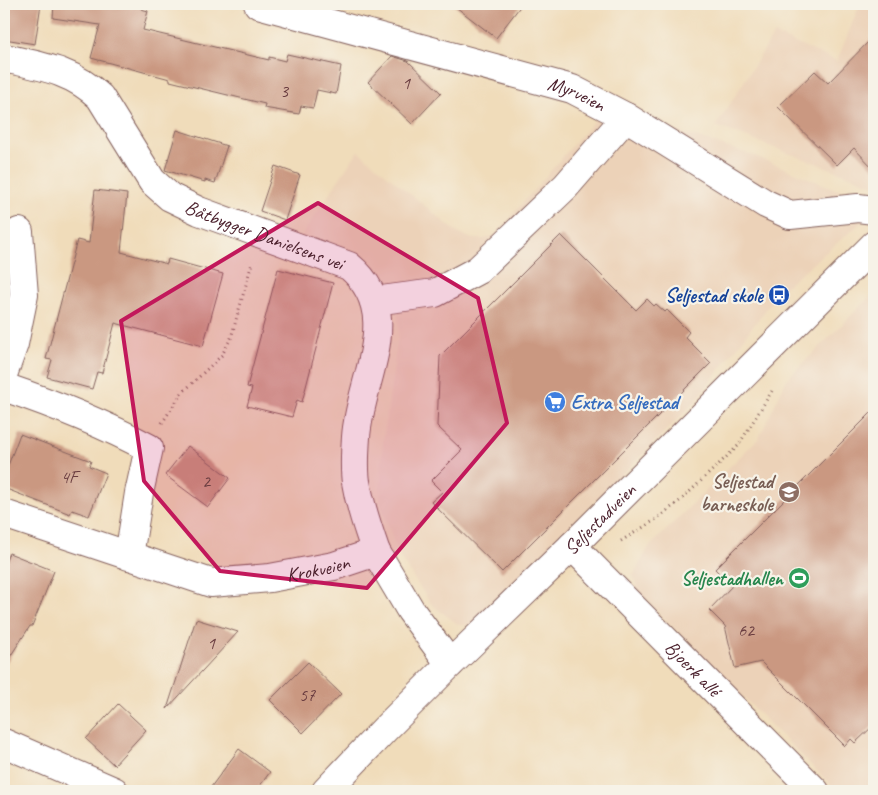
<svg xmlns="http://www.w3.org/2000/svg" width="878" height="795" viewBox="0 0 878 795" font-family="Caveat,sans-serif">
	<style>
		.built { fill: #ecd2b8 }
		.building { fill: #ca9881 }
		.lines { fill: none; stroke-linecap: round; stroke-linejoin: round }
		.minor-casing { stroke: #84615d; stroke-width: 30 }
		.path { stroke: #84615d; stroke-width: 3; stroke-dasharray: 1 4; stroke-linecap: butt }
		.minor { stroke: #fff; stroke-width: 28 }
		.marked { fill: #c2185b; fill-opacity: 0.2; stroke: #c2185b; stroke-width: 4; stroke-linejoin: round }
		.labels { text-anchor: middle; stroke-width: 4.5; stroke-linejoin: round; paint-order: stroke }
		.number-label { font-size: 18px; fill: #6a3d40 }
		.street-label { font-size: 20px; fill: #4a1f2b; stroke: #f7f3e8 }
		.transit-label { font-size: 20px; font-weight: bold; fill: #164399; stroke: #f7f3e8; text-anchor: end }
		.shop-label { font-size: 20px; font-weight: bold; fill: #366cbe; stroke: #f7f3e8; text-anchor: start }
		.education-label { font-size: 20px; font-weight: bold; fill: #785e54; stroke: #f7f3e8; text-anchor: end }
		.leisure-label { font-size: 20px; font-weight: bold; fill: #27864d; stroke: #f7f3e8; text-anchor: end }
	</style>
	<rect width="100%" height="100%" fill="#f7f3e8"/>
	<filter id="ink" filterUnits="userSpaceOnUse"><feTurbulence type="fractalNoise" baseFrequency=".02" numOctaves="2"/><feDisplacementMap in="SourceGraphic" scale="10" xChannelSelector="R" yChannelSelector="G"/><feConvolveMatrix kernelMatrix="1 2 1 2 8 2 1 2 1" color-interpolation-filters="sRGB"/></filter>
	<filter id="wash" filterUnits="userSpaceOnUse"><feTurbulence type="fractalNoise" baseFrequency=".0096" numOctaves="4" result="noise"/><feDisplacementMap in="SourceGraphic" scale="20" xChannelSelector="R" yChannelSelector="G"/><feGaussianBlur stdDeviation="1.12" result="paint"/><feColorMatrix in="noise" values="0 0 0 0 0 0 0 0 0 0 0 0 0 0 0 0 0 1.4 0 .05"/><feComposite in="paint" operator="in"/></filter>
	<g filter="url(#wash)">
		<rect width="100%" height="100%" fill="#f0dcba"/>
		<path class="built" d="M860 4H874V185L716 126 774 34 837 61Z
			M605 108 755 156 845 193 868 217 780 291 695 402 471 625H459L432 605 399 556 380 502 383 441 399 331 397 304 389 284 369 264 300 238 358 151 458 233 473 239H484L495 235Z
			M874 293V791H837L639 593 633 575 649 547 759 438 787 379Z"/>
		<g id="blocks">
			<path class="building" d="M4 4H41L35 44 4 39Z
				M54 4H143L141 9 148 11 143 30 269 60V57L285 61 287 54 341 66 336 94 317 90 313 108 301 106 299 114 264 108 265 104 170 81V79L91 58 100 25 53 18Z
				M452 4H522L496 38Z
				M874 36V169L854 148 837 165 778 107 815 71 828 83Z
				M392 56 408 61 441 93 412 124 368 82Z
				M177 130 227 146 215 183 205 180V182L165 170Z
				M275 166 300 175 285 220 260 211Z
				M95 190 127 194 121 252 167 264 168 259 223 274 203 346 115 323 102 373 97 372 92 389 47 377 52 360 46 359 77 240 89 243Z
				M561 235 636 310 647 299 654 306 656 304 665 312 667 310 689 332 685 337 711 363 502 572 431 502 442 492 431 481 462 450 437 426 440 356Z
				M278 269 333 283 302 402 297 400 292 417 247 406 252 388 247 387Z
				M874 410V725L855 743 851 739 845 746 761 662 735 668 725 626 709 610 732 586 715 569Z
				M20 434 91 461 89 466 106 473 89 516 72 510 70 514 4 488V476Z
				M188 446 230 478 208 507 165 475Z
				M9 553 54 571 32 626H30L4 666V566Z
				M196 619 238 632 167 709Z
				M308 662 341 694 303 733 270 700Z
				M118 704 146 730 114 765 86 739Z
				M239 749 270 772 256 791H208Z"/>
		</g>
	</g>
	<g filter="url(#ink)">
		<use href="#blocks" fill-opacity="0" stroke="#84615d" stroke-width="1"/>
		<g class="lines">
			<g class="minor-casing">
				<g id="minor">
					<path id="s1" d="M258 4 572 89 626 117 766 204 790 215 858 208 874 210"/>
					<path id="s2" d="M4 58C40 66 72 70 100 97L152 181 170 197 199 211 349 266C406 313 360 378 356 437 355 451 354 468 356 482 360 506 368 529 376 552"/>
					<path d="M374 301 435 293 478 270 566 186 626 117"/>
					<path d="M4 372 14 344 24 295 19 232"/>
					<path d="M4 387C54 404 102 423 149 448L139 493 129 556"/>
					<path id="s3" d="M4 514 211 583 270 578 334 566 376 552 411 611 450 664"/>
					<path id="s4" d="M572 546 815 791"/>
					<path d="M4 743 114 791"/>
					<path id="s5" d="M326 791 385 729 450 664 572 546 874 245"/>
				</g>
			</g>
			<path class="path" d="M162 423 181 394 222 355 231 338 252 263
				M621 541 655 520 681 500 738 446 772 391"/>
			<use href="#minor" class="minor"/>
		</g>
	</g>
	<path class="marked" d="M318 203 478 298 507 423 367 588 220 571 144 481 121 321Z"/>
	<defs>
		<g id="bus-disc" transform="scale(1.125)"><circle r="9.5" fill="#1a4fb4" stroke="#f7f3e8"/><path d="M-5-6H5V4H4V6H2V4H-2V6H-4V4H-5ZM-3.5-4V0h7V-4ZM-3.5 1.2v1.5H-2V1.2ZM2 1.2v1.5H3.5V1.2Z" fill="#fff"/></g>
		<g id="supermarket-disc" transform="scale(1.125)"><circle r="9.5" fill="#3f7fe0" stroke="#f7f3e8"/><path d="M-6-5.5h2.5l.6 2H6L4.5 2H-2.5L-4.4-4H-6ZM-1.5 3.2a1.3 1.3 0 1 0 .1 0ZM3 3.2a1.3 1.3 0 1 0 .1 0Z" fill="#fff"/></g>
		<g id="school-disc" transform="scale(1.125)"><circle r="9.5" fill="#8d6e63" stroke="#f7f3e8"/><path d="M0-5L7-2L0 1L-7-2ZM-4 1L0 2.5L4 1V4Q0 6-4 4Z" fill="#fff"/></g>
		<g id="stadium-disc" transform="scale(1.125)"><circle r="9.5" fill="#2e9e5b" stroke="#f7f3e8"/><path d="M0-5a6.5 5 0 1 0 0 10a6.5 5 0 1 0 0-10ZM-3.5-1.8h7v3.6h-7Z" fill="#fff"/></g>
	</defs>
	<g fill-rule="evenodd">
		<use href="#bus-disc" x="779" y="295"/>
		<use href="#supermarket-disc" x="555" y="402"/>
		<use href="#school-disc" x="789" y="492"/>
		<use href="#stadium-disc" x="799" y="578"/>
	</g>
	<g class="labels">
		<g class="number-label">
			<text x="406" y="89">1</text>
			<text x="284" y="97">3</text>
			<text x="69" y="483">4F</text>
			<text x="206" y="487">2</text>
			<text x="746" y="636">62</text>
			<text x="211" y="649">1</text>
			<text x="307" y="701">57</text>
		</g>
		<g class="street-label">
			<text dy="7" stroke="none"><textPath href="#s1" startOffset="331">Myrveien</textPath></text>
			<text dy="7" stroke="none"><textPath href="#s2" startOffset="330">Båtbygger Danielsens vei</textPath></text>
			<text dy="7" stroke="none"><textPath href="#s5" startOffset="386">Seljestadveien</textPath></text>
			<text dy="7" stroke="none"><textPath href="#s3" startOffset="326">Krokveien</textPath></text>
			<text dy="7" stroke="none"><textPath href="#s4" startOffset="172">Bjoerk allé</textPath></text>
		</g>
		<g class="transit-label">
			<text x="763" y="302">Seljestad skole</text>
		</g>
		<g class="shop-label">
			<text x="571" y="409">Extra Seljestad</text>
		</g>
		<g class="education-label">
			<text x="773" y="488">Seljestad<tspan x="773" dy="23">barneskole</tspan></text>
		</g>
		<g class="leisure-label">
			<text x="783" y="585">Seljestadhallen</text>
		</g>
	</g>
	<rect width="878" height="795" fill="none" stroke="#f7f3e8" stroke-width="20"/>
</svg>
